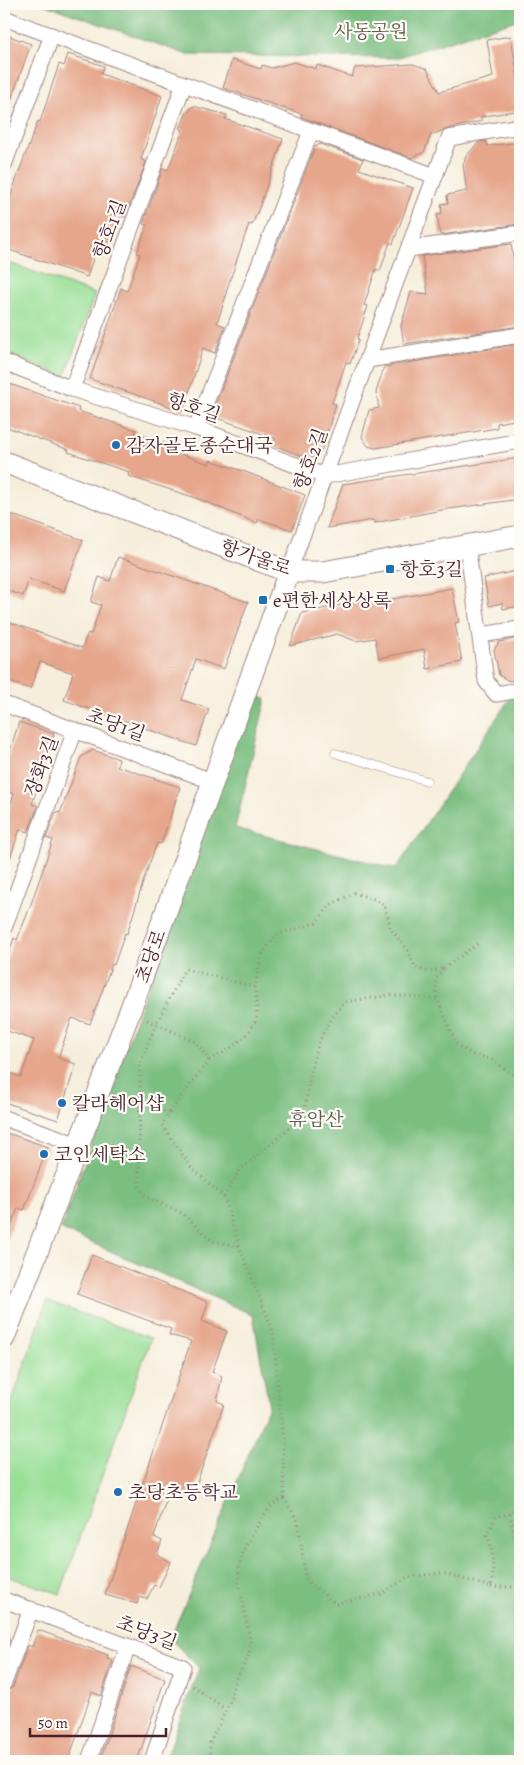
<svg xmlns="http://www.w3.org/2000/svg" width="524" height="1765" viewBox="0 0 524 1765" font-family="Alegreya,'Noto Serif KR',serif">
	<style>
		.green { fill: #99df97; stroke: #727f61 }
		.forest { fill: #7abe80; stroke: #626e56 }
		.building { fill: #e6a68b }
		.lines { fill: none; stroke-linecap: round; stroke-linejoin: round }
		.lane-casing { stroke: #a08683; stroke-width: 9 }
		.street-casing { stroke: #a08683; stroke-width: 17 }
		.secondary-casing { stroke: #a08683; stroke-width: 23 }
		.path { stroke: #a08683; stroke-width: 3; stroke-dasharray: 1 4; stroke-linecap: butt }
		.lane { stroke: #fff; stroke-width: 8 }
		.street { stroke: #fff; stroke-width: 15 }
		.secondary { stroke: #fff; stroke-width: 21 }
		.poi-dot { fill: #1f6fb2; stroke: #fdfcf7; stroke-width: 2 }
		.labels { text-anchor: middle; stroke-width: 4.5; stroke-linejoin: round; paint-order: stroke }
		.park-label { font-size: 19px; fill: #62594b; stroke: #fdfcf7 }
		.street-label { font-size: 19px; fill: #4a1f2b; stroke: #fdfcf7 }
		.poi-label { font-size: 19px; fill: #4a1f2b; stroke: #fdfcf7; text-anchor: start }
	</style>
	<rect width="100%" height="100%" fill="#fdfcf7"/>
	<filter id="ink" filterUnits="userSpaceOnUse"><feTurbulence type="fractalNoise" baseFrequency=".02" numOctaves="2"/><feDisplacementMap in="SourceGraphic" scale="10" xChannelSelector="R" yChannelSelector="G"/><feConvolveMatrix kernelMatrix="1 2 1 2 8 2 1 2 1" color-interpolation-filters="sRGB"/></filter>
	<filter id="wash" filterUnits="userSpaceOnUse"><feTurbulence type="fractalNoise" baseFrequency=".0096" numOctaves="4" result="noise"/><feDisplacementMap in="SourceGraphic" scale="20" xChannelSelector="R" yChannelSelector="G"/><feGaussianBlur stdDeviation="1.12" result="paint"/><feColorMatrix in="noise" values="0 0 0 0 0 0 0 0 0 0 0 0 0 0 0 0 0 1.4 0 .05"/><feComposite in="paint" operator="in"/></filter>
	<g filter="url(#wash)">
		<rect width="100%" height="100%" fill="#f6eedb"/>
		<path class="green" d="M4 261 95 294 65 376 4 353Z
			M47 1301 151 1338 60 1594 4 1575V1424Z"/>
		<path class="forest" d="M43 4H520V19L396 58 188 55Z
			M520 691V1761H165L199 1668 170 1639 269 1406 253 1315 61 1229 252 694 266 699 235 828 396 869 514 692Z"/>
		<g id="blocks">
			<path class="building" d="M4 34 31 44 6 114H4Z
				M511 36 520 91V110L480 117 482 121 447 129 431 135 424 152 412 158 301 117 302 114 223 88 232 60 261 69 262 65 272 68 294 62 316 69 317 65 352 77 355 68 413 64 427 69 439 92 493 77 487 40Z
				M68 54 104 66 101 74 162 96 141 159 146 162 125 217 121 216 110 248 98 244 87 277 4 248V217L17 177 38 121 40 122 59 64 64 66Z
				M193 106 227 115 225 119 283 139 259 208 252 225 249 224 226 292 227 293 217 323 225 326 215 353 203 348 183 411 90 379 121 288 127 291 140 254 137 253 147 225 143 224 163 168 168 170 183 130 180 129 186 114Z
				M486 141 488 146 520 142V224L440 235 437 214 442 213 441 204 448 203 447 195 467 191 463 165 466 156 479 142Z
				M320 144 363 159 359 169 413 188 393 244 390 242 380 271 376 269 364 305 368 306 357 339H359L350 364 346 362 332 403 336 404 322 449 316 456 309 459 273 445 275 438 211 416 315 147Z
				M511 244 518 286H520V326L404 344 401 326 411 292 428 294 422 256Z
				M520 344V419L497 423V428L375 448 368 446 362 437 369 410 379 408 376 392 384 367Z
				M4 382 79 408 78 411 136 430 135 433 174 446 172 451 209 464 210 460 243 471 305 495 292 530 259 519 257 523 196 498 128 476 129 472 68 452 69 450 4 426Z
				M520 458V499L442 510 374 523 373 520 327 528 343 484Z
				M4 512 83 540 64 591 29 579 23 596 4 589Z
				M118 557 248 602 224 669 196 659 182 700 209 709 196 746 64 700 73 673 40 662 30 689 4 680V620L82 648 88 633 91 634 101 605 91 602 99 577 110 581Z
				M516 571 520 606 503 609 502 603 489 606 484 578Z
				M452 588 459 622 455 623 462 662 427 669 424 649 379 658 375 638 356 641 337 634 290 646 302 613 365 600 366 604Z
				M520 638V679L509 681 499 675 494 650 499 642Z
				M19 722 54 734 32 804 38 806 28 832 20 829 6 870 4 869V824L14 794 4 791V759L7 760Z
				M93 750 119 759 117 766 180 787 161 844 157 843 146 873 127 934 125 933 114 965 112 964 90 1024 72 1018 58 1058 76 1064 58 1120 4 1102V1071L21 1077 34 1040 4 1030V968L14 938 17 940 30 907 53 840 46 838 56 812 60 813 81 757Z
				M4 1132 48 1147 24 1210 18 1208 6 1241H4Z
				M92 1255 208 1302 202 1321 227 1331 212 1372 222 1376 217 1401 224 1404 192 1497 169 1491 154 1537 162 1541 157 1554 171 1562 159 1587 154 1585 147 1599 139 1597 137 1604 105 1595 191 1341 169 1335 171 1329 77 1294Z
				M38 1630 108 1655 107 1658 113 1660 101 1696 92 1692 68 1761H4V1692L13 1687 28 1645 32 1647Z
				M4 1637 10 1639 4 1656Z
				M131 1666 165 1679 137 1761H100Z"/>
		</g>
	</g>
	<g filter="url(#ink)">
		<use href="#blocks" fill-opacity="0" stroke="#a08683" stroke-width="1"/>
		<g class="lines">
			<g class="lane-casing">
				<path id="lane" d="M335 753 427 781"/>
			</g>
			<g class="street-casing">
				<path id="street" d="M4 18 435 176
					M4 165 52 35
					M408 249 520 233
					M368 360 520 335
					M4 362 72 389 196 428 325 476 520 441
					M72 389 184 84
					M196 428 311 131
					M467 545 486 681 496 694 520 690
					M289 572 449 138 520 126
					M480 635 520 629
					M4 704 214 782
					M4 928 75 730
					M4 1118 78 1145
					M4 1600 183 1667 152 1761
					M4 1683 31 1609
					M89 1761 128 1646"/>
			</g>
			<g class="secondary-casing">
				<path id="secondary" d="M4 462 289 572H323L520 536
					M4 1338 130 1011 289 572"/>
			</g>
			<path class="path" d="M444 968 479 943
				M255 987C255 996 259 1010 256 1019 249 1039 227 1051 209 1060L196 1042 156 1024 185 969 255 987 261 956 276 935 316 923 330 905 354 893 377 900 384 905 391 929 408 951 415 967 429 972 444 968 436 979 437 999
				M147 1020 156 1024 140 1064 139 1186 146 1197 182 1213 212 1241 239 1246 273 1331 283 1443 284 1498 272 1505 264 1515 244 1549 239 1567V1583L251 1645 248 1658 236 1678 229 1704 210 1743V1761
				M140 1103 169 1113 162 1125 191 1167 224 1197 240 1170 304 1116C311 1071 312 1037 345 1002L391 995 437 999 457 1045 473 1055 491 1059 520 1080
				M169 1113 209 1060
				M224 1197 239 1246
				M284 1498 298 1521 306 1580 336 1604 381 1594 408 1577 443 1573 491 1587C494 1569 494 1553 487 1535L496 1516 510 1514 520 1495
				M491 1587H518C522 1563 515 1538 510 1514
				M193 1686 225 1709"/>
			<use href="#lane" class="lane"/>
			<use href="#street" class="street"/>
			<use href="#secondary" class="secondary"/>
		</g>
	</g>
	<g class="poi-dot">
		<circle cx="116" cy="445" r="5"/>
		<rect x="385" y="564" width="10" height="10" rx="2.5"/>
		<rect x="258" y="595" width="10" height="10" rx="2.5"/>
		<circle cx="62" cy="1103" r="5"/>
		<circle cx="44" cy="1154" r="5"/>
		<circle cx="118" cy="1492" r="5"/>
	</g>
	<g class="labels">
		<g class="park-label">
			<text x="371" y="38">사동공원</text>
			<text x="316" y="1126">휴암산</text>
		</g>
		<g class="street-label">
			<text transform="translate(109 229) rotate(-70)" y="7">항호1길</text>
			<text transform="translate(194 407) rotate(19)" y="7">항호길</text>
			<text transform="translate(310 459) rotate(-70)" y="7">항호2길</text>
			<text transform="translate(256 557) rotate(19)" y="7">항가울로</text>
			<text transform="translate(116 724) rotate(20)" y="7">초당1길</text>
			<text transform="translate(41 766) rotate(-70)" y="7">장화3길</text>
			<text transform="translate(150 956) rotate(-70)" y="7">초당로</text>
			<text transform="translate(147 1632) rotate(21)" y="7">초당3길</text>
		</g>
		<g class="poi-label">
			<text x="126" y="452">감자골토종순대국</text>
			<text x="400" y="576">항호3길</text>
			<text x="273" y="607">e편한세상상록</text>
			<text x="72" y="1110">칼라헤어샵</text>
			<text x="54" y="1161">코인세탁소</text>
			<text x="128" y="1499">초당초등학교</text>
		</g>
	</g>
	<rect width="524" height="1765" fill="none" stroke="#fdfcf7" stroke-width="20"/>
	<path d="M30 1728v8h136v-8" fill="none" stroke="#4a1f2b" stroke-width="2.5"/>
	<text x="38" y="1728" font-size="15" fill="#4a1f2b" stroke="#fdfcf7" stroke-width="4" paint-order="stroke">50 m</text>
</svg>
